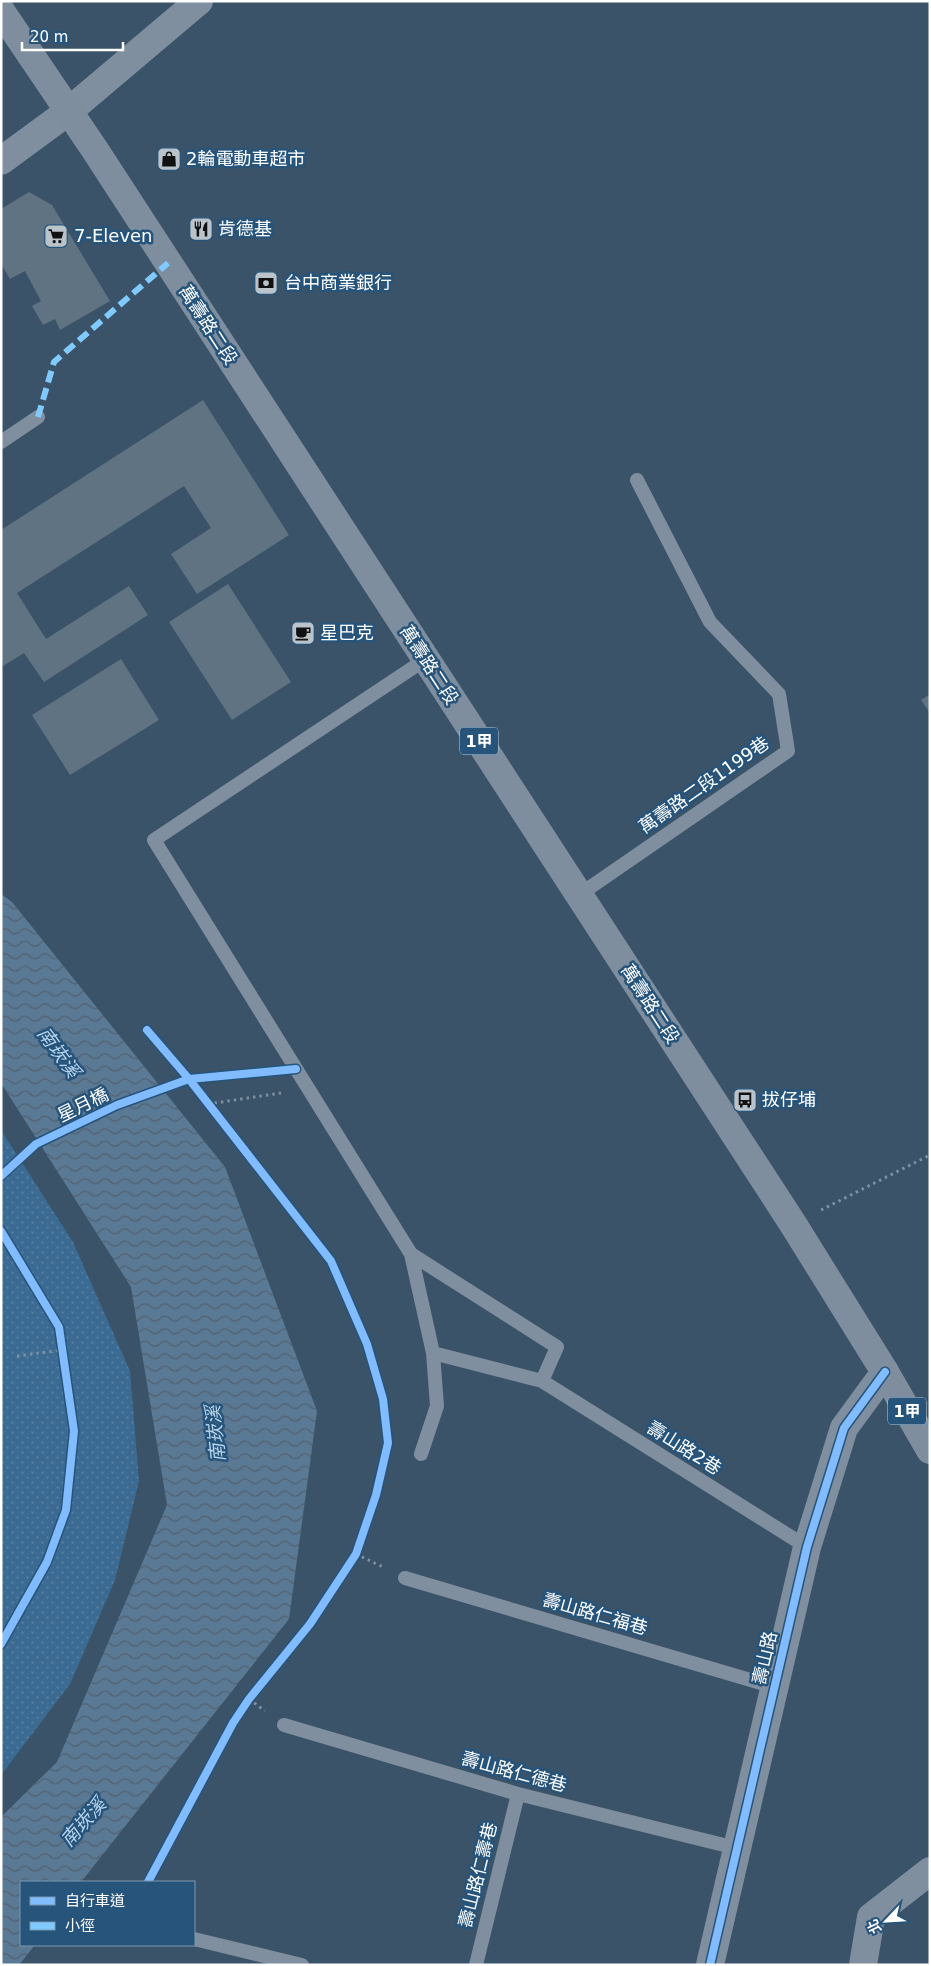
<svg xmlns="http://www.w3.org/2000/svg" width="931" height="1966" viewBox="0 0 931 1966" font-family="'DejaVu Sans','Noto Sans TC',sans-serif">
	<style>
		.grass { fill: url(#grass-dots) }
		.water { fill: url(#water-waves) }
		.building { fill: #607382 }
		.lines { fill: none; stroke-linecap: round; stroke-linejoin: round }
		.path { stroke: #7f8f9f; stroke-width: 3; stroke-dasharray: 2.5 4; stroke-linecap: butt }
		.service { stroke: #7f8f9f; stroke-width: 14 }
		.minor { stroke: #7f8f9f; stroke-width: 28 }
		.primary { stroke: #7e8e9e; stroke-width: 28 }
		.quiet { stroke: #80caff; stroke-width: 6; stroke-dasharray: 12 6; stroke-linecap: butt }
		.cycleway-casing { stroke: #27547b; stroke-width: 11 }
		.cycleway { stroke: #80bcff; stroke-width: 8 }
		.labels { text-anchor: middle; stroke-width: 5; stroke-linejoin: round; paint-order: stroke }
		.shield { fill: #27547b; stroke: #beccd7; stroke-width: 1 }
		.shield-label { font-size: 16px; font-weight: bold; fill: #fff }
		.poi-label { font-size: 18px; fill: #fff; stroke: #27547b; text-anchor: start }
		.street-label { font-size: 18px; fill: #fff; stroke: #27547b }
		.water-label { font-size: 19px; font-style: italic; fill: #b6d4ec; stroke: #27547b }
	</style>
	<defs>
		<pattern id="grass-dots" width="8" height="8" patternUnits="userSpaceOnUse" patternTransform="scale(1.25)"><rect width="8" height="8" fill="#3b6a92"/><path d="M2 2h.1M6 6h.1" fill="none" stroke="#5880a2" stroke-width="1.8" stroke-linecap="round"/></pattern>
		<pattern id="water-waves" width="16" height="10" patternUnits="userSpaceOnUse" patternTransform="scale(1.25)"><rect width="16" height="10" fill="#5a7995"/><path d="M0 5q4-4 8 0t8 0" fill="none" stroke="#536270"/></pattern>
	</defs>
	<rect width="100%" height="100%" fill="#3a5368"/>
	<path class="grass" d="M1 1130 73 1242 130 1371 139 1481 115 1580 70 1684 1 1775Z"/>
	<path class="water" d="M1 894 12 902 225 1167 317 1411 289 1619 81 1882H21V1945H35L19 1965H1V1817L57 1762 167 1505 131 1287 1 1083Z"/>
	<path class="building" d="M29 192 52 205 110 301 60 330 55 319 43 325 32 306 41 301 25 271 10 279 1 264V209Z
		M203 400 289 535 197 594 171 554 211 528 184 486 17 593 46 639 129 586 148 615 44 682 24 653 3 666 1 663V530Z
		M228 584 291 682 232 720 169 622Z
		M121 659 159 720 70 775 32 715Z
		M930 694V713L921 700Z"/>
	<g class="lines">
		<path class="path" d="M208 1104 281 1093
			M821 1210 930 1155
			M17 1356 62 1350
			M356 1554 385 1568
			M249 1699 265 1711"/>
		<path class="service" d="M1 442 38 417
			M426 659 154 840 411 1254 557 1347 542 1381 433 1353
			M579 895 788 751 779 694 710 622 637 480
			M411 1254 433 1353 437 1406 421 1454
			M542 1381 807 1547
			M405 1578 774 1687
			M284 1725 518 1794 736 1848
			M194 1939 302 1965
			M476 1965 518 1794"/>
		<path class="minor" d="M1 161 69 111 199 1
			M710 1965 807 1547 844 1428 885 1372
			M863 1965 871 1917 930 1871"/>
		<path class="primary" d="M1 11 95 150 793 1224 885 1372 930 1450"/>
		<path class="quiet" d="M38 417 54 362 168 263"/>
		<g class="cycleway-casing">
			<path id="cycleway" d="M147 1030 189 1079 331 1261 367 1344 383 1399 388 1443 376 1495 356 1554 310 1624 249 1699 233 1723 148 1882
				M1 1176 36 1144 117 1105 189 1079 296 1069
				M1 1231 59 1327 74 1431 66 1510 47 1562 1 1644
				M710 1965 807 1547 844 1428 885 1372"/>
		</g>
		<use href="#cycleway" class="cycleway"/>
	</g>
	<defs>
		<g id="shop-square" transform="scale(1.25)"><rect x="-9" y="-9" width="18" height="18" rx="4" fill="#bac3ca" stroke="#27547b"/><path d="M-5-2.5h2.3a2.7 3.5 0 0 1 5.4 0H5L5.5 6h-11ZM-1.5-2.5h3a1.5 2.3 0 0 0-3 0Z" fill="#111"/></g>
		<g id="restaurant-square" transform="scale(1.25)"><rect x="-9" y="-9" width="18" height="18" rx="4" fill="#bac3ca" stroke="#27547b"/><path d="M-5-6h1v4h1v-4h1v4h1v-4h1v5L-1.5 .5V6h-2V.5L-5-1ZM5-6V6H3V1.5H1.5Q1.5-4 5-6Z" fill="#111"/></g>
		<g id="supermarket-square" transform="scale(1.25)"><rect x="-9" y="-9" width="18" height="18" rx="4" fill="#bac3ca" stroke="#27547b"/><path d="M-6-5.5h2.5l.6 2H6L4.5 2H-2.5L-4.4-4H-6ZM-1.5 3.2a1.3 1.3 0 1 0 .1 0ZM3 3.2a1.3 1.3 0 1 0 .1 0Z" fill="#111"/></g>
		<g id="bank-square" transform="scale(1.25)"><rect x="-9" y="-9" width="18" height="18" rx="4" fill="#bac3ca" stroke="#27547b"/><path d="M-6-4H6V4H-6ZM0-2.3a2.3 2.3 0 1 0 0 4.6a2.3 2.3 0 1 0 0-4.6Z" fill="#111"/></g>
		<g id="cafe-square" transform="scale(1.25)"><rect x="-9" y="-9" width="18" height="18" rx="4" fill="#bac3ca" stroke="#27547b"/><path d="M-5.5-4.5H6V0H3Q3 3.5 0 3.5H-2.5Q-5.5 3.5-5.5 0ZM3-3.2v2h1.7v-2ZM-6 4.5H4V6H-6Z" fill="#111"/></g>
		<g id="bus-square" transform="scale(1.25)"><rect x="-9" y="-9" width="18" height="18" rx="4" fill="#bac3ca" stroke="#27547b"/><path d="M-5-6H5V4H4V6H2V4H-2V6H-4V4H-5ZM-3.5-4V0h7V-4ZM-3.5 1.2v1.5H-2V1.2ZM2 1.2v1.5H3.5V1.2Z" fill="#111"/></g>
	</defs>
	<g fill-rule="evenodd">
		<use href="#shop-square" x="169" y="159"/>
		<use href="#restaurant-square" x="201" y="229"/>
		<use href="#supermarket-square" x="56" y="236"/>
		<use href="#bank-square" x="266" y="283"/>
		<use href="#cafe-square" x="303" y="633"/>
		<use href="#bus-square" x="745" y="1100"/>
	</g>
	<g class="labels">
		<g class="shield">
			<rect x="460" y="727.5" width="38" height="27" rx="4"/>
			<rect x="888" y="1397.5" width="38" height="27" rx="4"/>
		</g>
		<g class="shield-label">
			<text x="479" y="747">1甲</text>
			<text x="907" y="1417">1甲</text>
		</g>
		<g class="poi-label">
			<text x="186" y="165">2輪電動車超市</text>
			<text x="218" y="235">肯德基</text>
			<text x="74" y="242">7-Eleven</text>
			<text x="284" y="289">台中商業銀行</text>
			<text x="320" y="639">星巴克</text>
			<text x="762" y="1106">拔仔埔</text>
		</g>
		<g class="street-label">
			<text transform="translate(208 325) rotate(57)" y="6">萬壽路二段</text>
			<text transform="translate(429 665) rotate(57)" y="6">萬壽路二段</text>
			<text transform="translate(704 785) rotate(-35)" y="6">萬壽路二段1199巷</text>
			<text transform="translate(650 1004) rotate(57)" y="6">萬壽路二段</text>
			<text transform="translate(83 1105) rotate(-26)" y="6">星月橋</text>
			<text transform="translate(684 1448) rotate(32)" y="6">壽山路2巷</text>
			<text transform="translate(595 1614) rotate(16)" y="6">壽山路仁福巷</text>
			<text transform="translate(765 1658) rotate(-77)" y="6">壽山路</text>
			<text transform="translate(514 1772) rotate(15)" y="6">壽山路仁德巷</text>
			<text transform="translate(478 1875) rotate(-76)" y="6">壽山路仁壽巷</text>
		</g>
		<g class="water-label">
			<text transform="translate(59 1052) rotate(54)" y="7">南崁溪</text>
			<text transform="translate(215 1434) rotate(-96)" y="7">南崁溪</text>
			<text transform="translate(83 1822) rotate(-49)" y="7">南崁溪</text>
		</g>
	</g>
	<rect width="931" height="1966" fill="none" stroke="#ffffff" stroke-width="5"/>
	<rect x="20" y="1881" width="175" height="65" fill="#27547b" stroke="#7d98b0"/>
	<rect x="30" y="1897" width="25" height="8" fill="#80bcff" stroke="#7d98b0"/>
	<text x="65" y="1906" font-size="15" fill="#ffffff">自行車道</text>
	<rect x="30" y="1922" width="25" height="8" fill="#80caff" stroke="#7d98b0"/>
	<text x="65" y="1931" font-size="15" fill="#ffffff">小徑</text>
	<g transform="translate(886 1921) rotate(245)" stroke="#27547b" stroke-width="4" paint-order="stroke">
	<path d="M0-4L9 19L0 12L-9 19Z" fill="#ffffff"/>
	<text y="-8" font-size="14" font-weight="bold" text-anchor="middle" fill="#ffffff">北</text>
	</g>
	<path d="M22 42v8h101v-8" fill="none" stroke="#ffffff" stroke-width="2.5"/>
	<text x="30" y="42" font-size="15" fill="#ffffff" stroke="#27547b" stroke-width="4" paint-order="stroke">20 m</text>
</svg>
